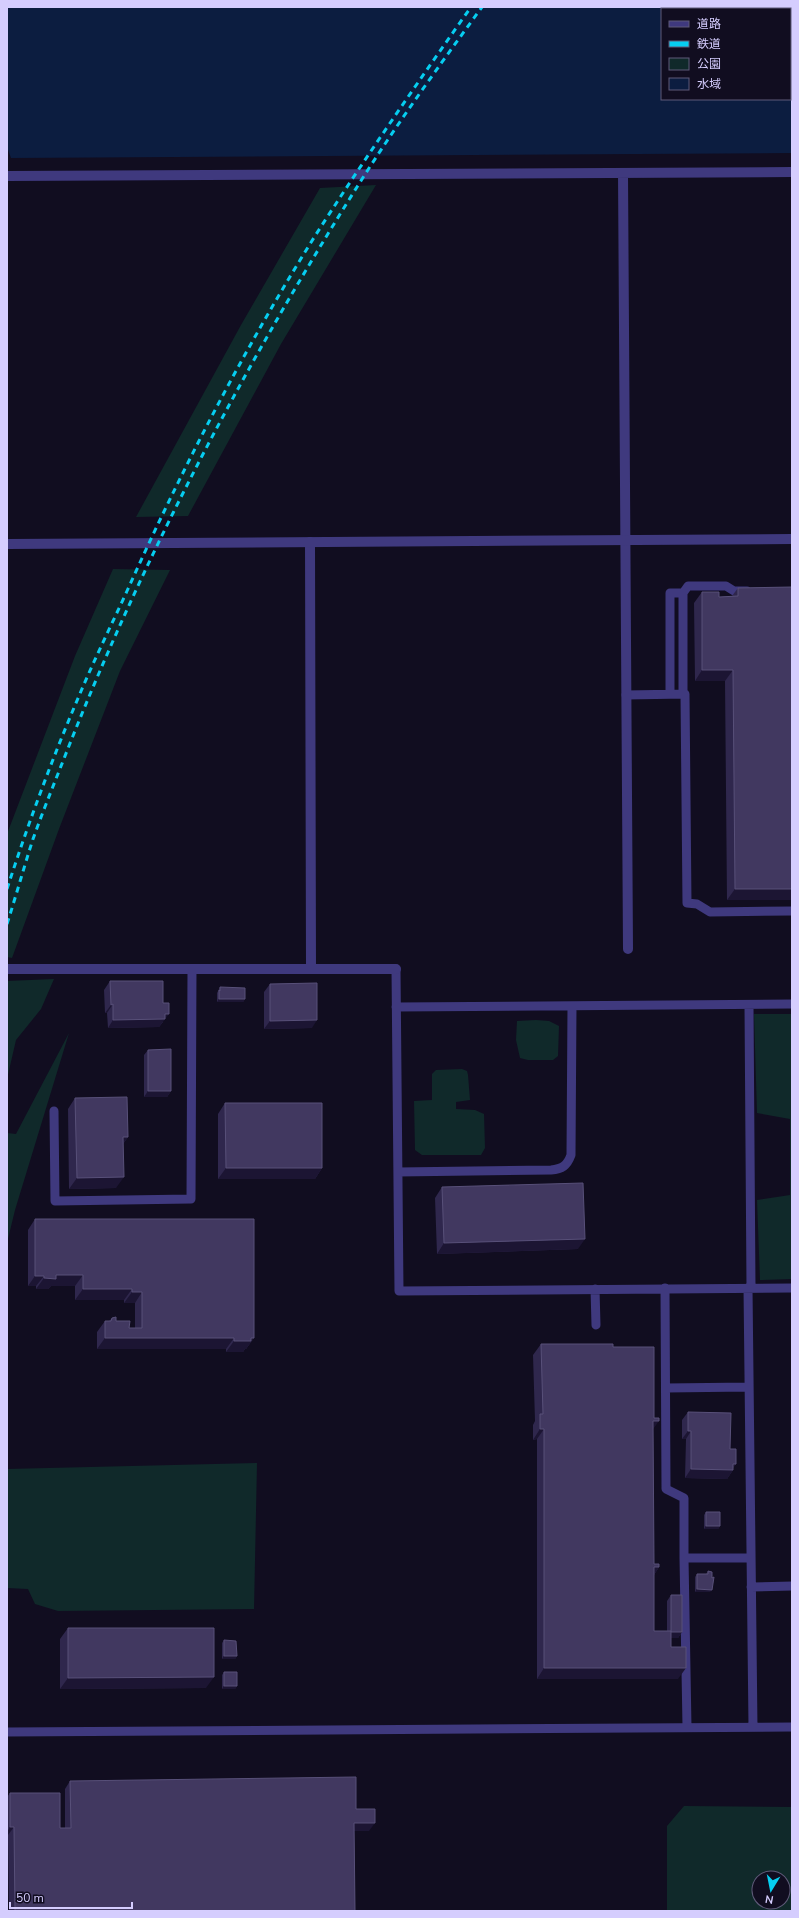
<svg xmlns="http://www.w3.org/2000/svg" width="799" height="1918" viewBox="0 0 799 1918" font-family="'Nunito Sans','Noto Sans JP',sans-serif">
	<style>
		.green { fill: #10292a; fill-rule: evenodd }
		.water { fill: #0c1d40; fill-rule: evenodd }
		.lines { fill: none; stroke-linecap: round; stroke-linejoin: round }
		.service { stroke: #3f397e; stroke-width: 9 }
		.minor { stroke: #3f397e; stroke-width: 10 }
		.tertiary { stroke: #3f397e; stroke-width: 10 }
		.rail { stroke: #06cef1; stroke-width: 3; stroke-dasharray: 6 5; stroke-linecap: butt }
		.wall { fill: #2f274d }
		.shaded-wall { fill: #1c1533 }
		.building { fill: #413860; stroke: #585079 }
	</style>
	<rect width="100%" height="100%" fill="#110d20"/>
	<path class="green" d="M376 185 281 344 188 516 136 517 241 325 320 188Z
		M113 569 170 570 120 671 59 829 12 958 7 957V834L75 656Z
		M54 979 41 1009 16 1040 7 1079V981Z
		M754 1014H792V1279L760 1280 757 1200 790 1195V1119L757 1113Z
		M536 1020 549 1021 559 1026 558 1056 553 1060H528L520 1058 516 1040 517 1021Z
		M69 1033 15 1210 7 1243V1133L16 1134Z
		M462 1069 467 1071 468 1075 470 1100 456 1102V1109L475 1110 484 1114 485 1148 481 1155H422L415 1150 414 1101 432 1100V1074L436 1070Z
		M257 1463 254 1609 58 1611 35 1604 28 1589 7 1588V1469Z
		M684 1806 792 1807V1911H667V1826ZM759 1878H783V1902H759Z"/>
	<path class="water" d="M7 7H792V153L11 158 7 147ZM662 9H790V99H662Z"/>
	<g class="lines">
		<path class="service" d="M683 593 688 586H726L734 591H747
			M670 694V593H683V694
			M626 695 685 694 687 903 697 904 710 912 792 911
			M396 969 399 1291 792 1288
			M749 1005 751 1288
			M396 1007 792 1004
			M54 1111 55 1201 191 1199 192 969
			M398 1172 551 1170C562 1169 567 1166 571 1155L572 1006
			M665 1288 666 1489 684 1498V1558H751
			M748 1288 753 1727
			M595 1289 596 1325
			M666 1388 749 1387
			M684 1558 687 1727
			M751 1587 792 1586
			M7 1732 792 1727"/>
		<path class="minor" d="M623 173 628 949
			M7 176 792 172
			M310 542 311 969"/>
		<path class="tertiary" d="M7 544 792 539
			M7 969H396"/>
		<path class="rail" d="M7 889C28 824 52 759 79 696 94 660 111 626 127 591 182 469 244 349 315 236 365 158 418 82 471 7
			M7 924C16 896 24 867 33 839 43 811 54 784 65 756 143 557 243 368 357 187 396 125 439 66 482 7"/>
	</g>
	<path class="wall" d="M792 587V900H727L725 681H695L694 603 702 592 719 597 732 596 738 588Z
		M110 981 163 1022 159 1027 108 1028 107 1013H105L104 990Z
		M270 984 312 1028 264 1029V992Z
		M220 987 245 999 243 1002H217V993Z
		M148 1050 171 1091 167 1097H144V1055Z
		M75 1098 128 1137 123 1144 116 1188 69 1189 68 1109Z
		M225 1103 322 1168 315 1179H218V1114Z
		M442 1187 578 1249 437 1254 435 1198Z
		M35 1219 254 1338 246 1349H245L243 1352H226V1349H97V1332L105 1321H109L112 1318 116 1321 129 1328H135V1303H124V1300H75V1286H51L48 1289H36V1286H28V1230Z
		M541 1344 613 1347 653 1428 654 1564 659 1567 654 1575V1631H667V1601L671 1595 682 1632 678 1638H671V1647L678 1679H537V1439L533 1440V1425L535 1421 533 1355Z
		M688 1412 730 1449 736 1464 733 1468V1470L727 1479 685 1478 686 1439H682V1420Z
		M706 1512 720 1526 718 1529H704V1515Z
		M708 1571 710 1592H695V1577L697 1574H706Z
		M68 1628 206 1688 60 1689V1639Z
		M224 1640 237 1656 235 1659H222V1643Z
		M224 1672 237 1686 235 1689H222V1675Z
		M70 1781 356 1809 369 1831H354L355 1911H9L8 1835H7V1797L10 1793 60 1828H65V1789Z"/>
	<path class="shaded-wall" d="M702 670H733L725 681H695Z
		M735 889H792V900H727Z
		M219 999H245L243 1002H217Z
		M113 1004 107 1013H105L111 1005Z
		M165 1014H169L159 1027 108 1028 113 1020Z
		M317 1020 312 1028 264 1029 270 1021Z
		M148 1091H171L167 1097H144Z
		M123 1137H128L120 1148Z
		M226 1168H322L315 1179H218Z
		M124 1177 116 1188 69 1189 77 1178Z
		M585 1239 578 1249 437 1254 444 1243Z
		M56 1275H83L75 1286H51L48 1289H36L44 1278Z
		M35 1276H44L36 1286H28Z
		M83 1289H132L124 1300H75Z
		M132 1292H142L135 1303H124Z
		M105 1338H234L226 1349H97Z
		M251 1338H254L246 1349H245L243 1352H226L234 1341Z
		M653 1421H659L651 1432Z
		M540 1429H544L537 1439 533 1440Z
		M688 1431H691L686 1439H682Z
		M733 1464H736L731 1470H733L727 1479 685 1478 691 1469Z
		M706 1526H720L718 1529H704Z
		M654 1567H659L652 1578Z
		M697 1589 712 1590 710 1592H695Z
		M671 1632H682L678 1638H667Z
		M224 1656H237L235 1659H222Z
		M544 1668H686L678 1679H537Z
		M214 1677 206 1688 60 1689 68 1678Z
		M224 1686H237L235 1689H222Z
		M354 1823H375L369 1831H348Z
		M10 1827H14L8 1835H7V1832Z"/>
	<path class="building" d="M792 587V889H735L733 670H702V592H719V597L738 596V588Z
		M110 981H163V1003H169V1014H165V1019L113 1020V1004L111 1005Z
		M317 983V1020L270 1021V984Z
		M220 987 245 988V999H219V990L220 991Z
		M171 1049V1091H148V1050Z
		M127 1097 128 1137H123L124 1177 77 1178 75 1098Z
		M225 1103H322V1168H226Z
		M583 1183 585 1239 444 1243 442 1187Z
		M35 1219H254V1338H251V1341H234V1338H105V1321H111L112 1318 116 1317V1321H130L129 1328H142V1292H132V1289H83V1275H56V1279L44 1278V1276H35Z
		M541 1344H613V1347H654V1418H659V1421H653L654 1564H659V1567H654V1631H671V1647H686V1668H544V1429H540V1414H543Z
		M688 1412 731 1413 730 1449H736V1464H733V1470L691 1469V1431H688Z
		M706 1512H720V1526H706Z
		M708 1571 712 1572V1578L714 1577 712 1590 697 1589V1574H708Z
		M671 1595H682V1632H671Z
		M68 1628H214V1677L68 1678Z
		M224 1640 236 1641 237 1656H224Z
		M224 1672H237V1686H224Z
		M356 1777V1809H375V1823H354L355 1911H15L14 1827H10V1793H60V1828H71L70 1781Z"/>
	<rect width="799" height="1918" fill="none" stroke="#d5cdfe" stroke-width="16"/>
	<rect x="661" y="8" width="130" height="92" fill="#110d20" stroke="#5f5a79"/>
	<rect x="669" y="21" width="20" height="6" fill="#3f397e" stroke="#5f5a79"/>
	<text x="697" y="28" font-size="12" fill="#d5cdfe">道路</text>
	<rect x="669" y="41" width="20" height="6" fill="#06cef1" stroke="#5f5a79"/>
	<text x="697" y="48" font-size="12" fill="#d5cdfe">鉄道</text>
	<rect x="669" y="58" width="20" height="12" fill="#10292a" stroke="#5f5a79"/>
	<text x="697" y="68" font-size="12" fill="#d5cdfe">公園</text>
	<rect x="669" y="78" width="20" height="12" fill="#0c1d40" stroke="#5f5a79"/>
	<text x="697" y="88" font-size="12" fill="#d5cdfe">水域</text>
	<g transform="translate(771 1890) rotate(190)"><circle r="19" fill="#110d20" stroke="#5f5a79"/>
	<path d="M0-3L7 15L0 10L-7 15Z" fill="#06cef1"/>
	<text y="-6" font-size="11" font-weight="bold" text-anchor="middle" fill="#d5cdfe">N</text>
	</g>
	<path d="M10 1902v6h122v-6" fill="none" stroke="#d5cdfe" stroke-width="2"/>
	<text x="16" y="1902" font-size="12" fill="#d5cdfe" stroke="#110d20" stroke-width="3" paint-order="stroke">50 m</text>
</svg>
